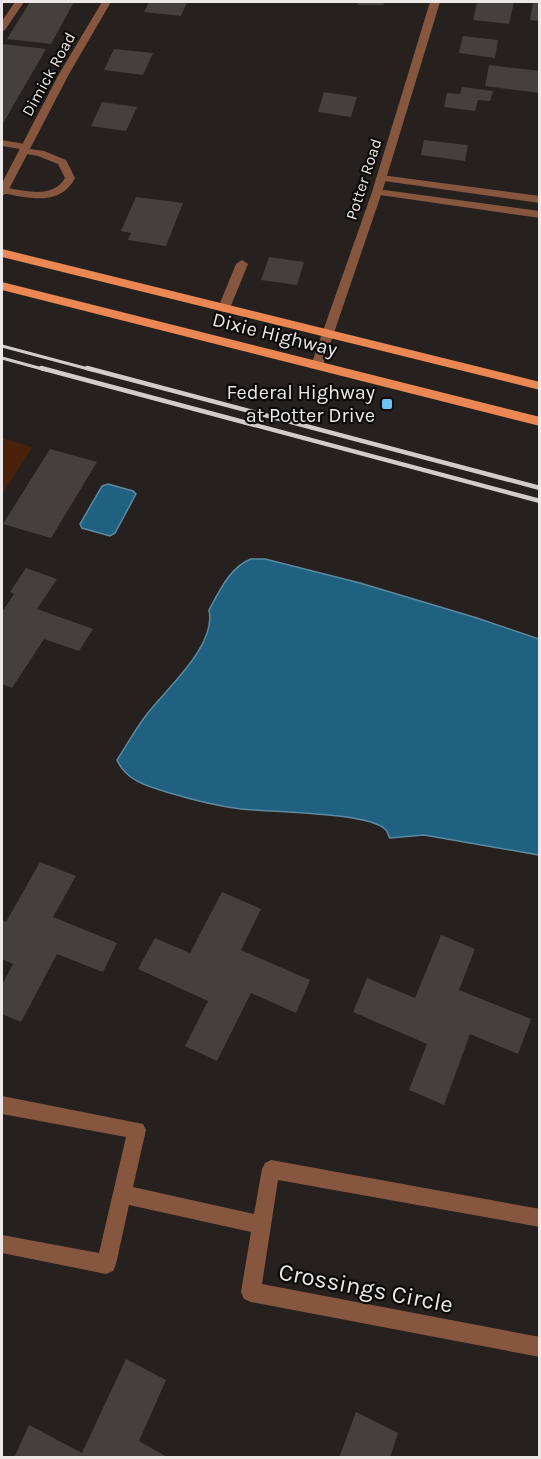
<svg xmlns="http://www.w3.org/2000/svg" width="541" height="1459" viewBox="0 0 541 1459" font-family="Karla,sans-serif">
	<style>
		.green { fill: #4a220b }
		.water { fill: #206182; stroke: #5d8aa0; stroke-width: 1.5 }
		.building { fill: #45403e }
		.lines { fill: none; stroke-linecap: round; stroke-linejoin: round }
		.service { fill: #86563e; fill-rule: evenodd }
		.minor { fill: #86563e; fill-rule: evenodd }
		.primary { fill: #ea8752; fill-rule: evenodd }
		.rail-far1 { stroke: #d2cdcc; stroke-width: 3 }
		.rail { stroke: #d2cdcc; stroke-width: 4.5 }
		.poi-dot { fill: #6cc3f2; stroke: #0d0b0a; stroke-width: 2 }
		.labels { text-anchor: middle; stroke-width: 4.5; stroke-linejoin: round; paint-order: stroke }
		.far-street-label { font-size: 16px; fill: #ece8e7; stroke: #0d0b0a }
		.street-label { font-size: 20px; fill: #ece8e7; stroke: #0d0b0a }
		.poi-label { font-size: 20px; fill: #ece8e7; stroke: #0d0b0a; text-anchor: end }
		.near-street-label { font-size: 24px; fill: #ece8e7; stroke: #0d0b0a }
	</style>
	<rect width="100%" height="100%" fill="#26211f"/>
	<path class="green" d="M2 438 32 447 2 495Z"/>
	<path class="water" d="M108 484 133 491 136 494 115 533 110 536 82 528 80 524 102 486Z
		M251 559H265L360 583 477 618 539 639V855L424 835 390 838C388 836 388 832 386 830 370 812 268 812 241 809 217 806 193 800 170 793 149 787 126 781 117 760 127 745 136 728 147 714 167 688 217 645 209 610 220 590 230 567 251 559Z"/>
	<path class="building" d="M30 2H74L51 44 7 39Z
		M149 2H187L181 16 144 12Z
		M357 2H383L384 5H358Z
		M477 2H514L509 24 473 20Z
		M533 2H540V21L530 20Z
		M463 36 498 40 495 58 459 53Z
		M4 44 46 49 2 125V47Z
		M114 49 153 53 143 75 104 70Z
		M489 65 540 71V93L485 86Z
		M462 87 493 91 490 101 478 100 475 111 444 107 447 93 460 94Z
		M324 92 357 97 351 117 318 112Z
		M102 102 137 107 126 131 91 126Z
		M424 140 468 145 465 161 421 155Z
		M136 197 183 203 166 246 128 240 131 233 121 231Z
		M269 257 304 262 297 285 261 280Z
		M50 449 97 462 51 538 3 524Z
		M26 568 57 579 37 609 93 629 79 651 44 639 12 688 2 684V612L14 594 10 592Z
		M40 862 76 876 53 917 117 943 103 972 57 954 21 1022 2 1014V985L13 964 2 959V920L6 922Z
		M222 892 261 909 241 950 310 980 296 1013 251 993 217 1061 185 1046 208 1001 138 969 155 938 190 953Z
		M441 935 475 949 459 990 531 1019 518 1054 470 1034 444 1105 409 1090 427 1044 353 1012 367 978 415 998Z
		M126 1359 166 1380 139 1441 169 1458H14L29 1425 82 1453Z
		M356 1412 398 1433 390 1458H339Z"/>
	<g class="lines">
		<path class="service" d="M15 2H24L5 30 2 31V21Z
			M2 140 30 145V149L44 151 66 160 75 178C60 207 29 198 2 193V187C23 190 52 200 65 178L58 164 38 156 20 153V149L2 146Z
			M381 175 540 196V203L377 180 376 178Z
			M377 189 540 211V218L373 194V190Z
			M242 260 248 264 230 308 224 312 220 311 218 308 236 264Z
			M2 1096 143 1124 146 1130 133 1187 254 1214 262 1169 265 1163 271 1160 540 1209V1227L278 1180 262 1284 540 1337V1357L251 1302 244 1299 241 1292 251 1232 129 1205 116 1264 113 1271 106 1274 2 1253V1235L99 1253 126 1137 2 1114Z"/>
		<path class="minor" d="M102 2H111L69 74 7 193 2 196V183L59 74Z
			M430 2H440L382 192 323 365 321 368H313L311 365 372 192Z"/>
		<path class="primary" d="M2 249 540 382V390L2 257Z
			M2 282 540 417V426L2 290Z"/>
		<path class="rail-far1" d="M2 346 92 370
			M2 358 46 370"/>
		<path class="rail" d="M41 368 540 501
			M87 368 540 488"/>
	</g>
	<rect class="poi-dot" x="381" y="398" width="12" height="12" rx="3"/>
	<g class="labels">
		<g class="far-street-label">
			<text transform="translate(48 74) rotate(-61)" y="6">Dimick Road</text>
			<text transform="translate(363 179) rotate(-72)" y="6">Potter Road</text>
		</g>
		<g class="street-label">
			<text transform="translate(275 334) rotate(14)" y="7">Dixie Highway</text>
		</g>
		<g class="poi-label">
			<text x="375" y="399">Federal Highway<tspan x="375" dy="23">at Potter Drive</tspan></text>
		</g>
		<g class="near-street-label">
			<text transform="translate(366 1288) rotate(11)" y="8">Crossings Circle</text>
		</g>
	</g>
	<rect width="541" height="1459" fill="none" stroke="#ece8e7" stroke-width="6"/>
</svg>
